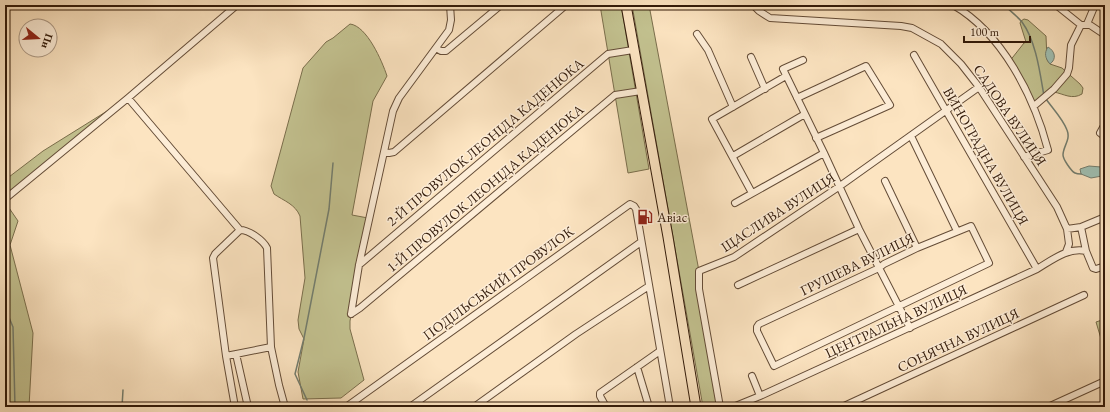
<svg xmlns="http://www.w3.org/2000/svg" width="1110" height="412" viewBox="0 0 1110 412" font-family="'EB Garamond',serif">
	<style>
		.green { fill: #c3c290; stroke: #7a6e4c }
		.water { fill: #9fbfb2; stroke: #737d6e }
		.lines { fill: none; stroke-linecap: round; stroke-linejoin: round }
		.stream { stroke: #737d6e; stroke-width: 1.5 }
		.minor-casing { stroke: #644c37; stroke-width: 8 }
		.highway-casing { stroke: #321a09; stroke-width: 11 }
		.minor { stroke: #fdedd7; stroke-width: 6 }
		.highway { stroke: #fce4c1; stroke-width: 9 }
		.labels { text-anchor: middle; stroke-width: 3; stroke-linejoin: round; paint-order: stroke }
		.street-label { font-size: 14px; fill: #321a09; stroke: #fdedd7 }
		.poi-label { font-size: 14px; fill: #321a09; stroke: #fdedd7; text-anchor: start }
	</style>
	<rect width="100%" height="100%" fill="#fce4c1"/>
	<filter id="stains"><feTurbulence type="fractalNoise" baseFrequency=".005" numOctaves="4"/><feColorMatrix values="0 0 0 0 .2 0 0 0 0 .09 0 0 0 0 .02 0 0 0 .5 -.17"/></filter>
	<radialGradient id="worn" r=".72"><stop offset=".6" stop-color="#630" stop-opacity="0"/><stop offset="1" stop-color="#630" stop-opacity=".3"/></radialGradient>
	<path class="green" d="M600 5H621L649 169 628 173Z
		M632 5H649L699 271 720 407H703Z
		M1024 19 1028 20 1046 36 1047 60 1050 64 1062 68 1080 84 1083 88 1082 94C1072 100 1064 94 1054 92L1034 106 1009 62 1024 43 1026 42 1020 23 1021 21Z
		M350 24C367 26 382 61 387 76L373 101 352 215 368 218 350 321V329L364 380 341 398 303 399 298 372 304 339 299 329 298 320 305 278 300 216C295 204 284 201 274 194L271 186 303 68 326 42 333 38Z
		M128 98 5 199V180L43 151Z
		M5 202 18 221 10 245 33 333 29 407H5Z
		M1105 319V352L1096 322Z"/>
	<path class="water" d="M1048 47C1055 51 1057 59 1050 64 1045 58 1044 53 1048 47Z
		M1089 166 1101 167 1103 170 1102 176 1091 178 1081 174 1080 169Z"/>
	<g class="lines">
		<path class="stream" d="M1004 5C1010 11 1017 16 1022 22 1036 41 1040 73 1044 96
			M1046 99C1053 109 1063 119 1067 130 1071 140 1063 146 1063 155 1063 159 1071 171 1075 173 1077 174 1079 174 1081 174
			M5 308 13 327 15 407
			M307 400 295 374 304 338 329 209 333 163
			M122 407 123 390"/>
		<g class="minor-casing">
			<path id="minor" d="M753 5 759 11 770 18 901 26 912 28 941 44 961 64 979 87 1057 207 1067 229 1069 244 1066 252
				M953 5C1002 33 1034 96 1048 150L1024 157
				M1056 5 1081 25H1090L1105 35
				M1087 24 1095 5
				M697 34 708 50 733 107
				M436 48 441 51H446L501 5
				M914 55 1037 269
				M751 57 765 89
				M803 60 783 69 824 153 859 229 910 328
				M128 98 240 230
				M797 98 866 66 890 105 816 138
				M1034 106 1054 89 1067 74 1069 68 1071 45 1081 25
				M1105 124 1100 133 1105 137
				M911 136 957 231
				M384 152 389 153 394 152 566 5
				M733 156 805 114
				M885 181 917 248
				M752 193 712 119 786 76
				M5 199 128 98 237 5
				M735 203 824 153
				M971 226 989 263 774 366 757 331V327L759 324 879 268 884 264 917 248Z
				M1081 227 1086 251
				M1067 229 1081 227 1105 217
				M240 230C249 230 263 240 267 248L271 347 279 385 285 407
				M359 265 608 54 633 50
				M738 285 859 229
				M351 314 360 308 615 95 641 91
				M351 314 359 265 393 111 399 98 449 30 451 20 450 5
				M236 354 248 407
				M226 356 271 347
				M637 367 649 407
				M752 376 760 396
				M235 407 226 356 213 258 215 254 240 230
				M346 407 630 204 634 206 636 209 670 407
				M410 407 641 242
				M474 407 576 334 649 286
				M606 407 600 396V393L660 351
				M720 407 699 289V271L734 257 840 186 979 87
				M733 407 760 396 1037 269C1052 260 1068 247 1086 251L1093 268 1096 269 1105 266
				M842 407 1084 295
				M1048 407 1105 381"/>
		</g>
		<g class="highway-casing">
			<path id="highway" d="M626 5 668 237 696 407"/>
		</g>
		<use href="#minor" class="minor"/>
		<use href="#highway" class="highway"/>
	</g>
	<defs>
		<g id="fuel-bare" transform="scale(1.2)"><path d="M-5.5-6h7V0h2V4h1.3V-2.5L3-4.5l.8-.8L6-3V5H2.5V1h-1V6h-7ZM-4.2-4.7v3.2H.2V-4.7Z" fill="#8f2418" stroke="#fdedd7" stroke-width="2.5" paint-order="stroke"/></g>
	</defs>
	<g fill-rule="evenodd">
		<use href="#fuel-bare" x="645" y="217"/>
	</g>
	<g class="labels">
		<g class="street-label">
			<text transform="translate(1010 115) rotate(56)" y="5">САДОВА ВУЛИЦЯ</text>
			<text transform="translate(485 142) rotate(-40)" y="5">2-Й ПРОВУЛОК ЛЕОНІДА КАДЕНЮКА</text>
			<text transform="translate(986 156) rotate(60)" y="5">ВИНОГРАДНА ВУЛИЦЯ</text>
			<text transform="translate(485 188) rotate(-40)" y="5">1-Й ПРОВУЛОК ЛЕОНІДА КАДЕНЮКА</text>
			<text transform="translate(778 212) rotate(-33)" y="5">ЩАСЛИВА ВУЛИЦЯ</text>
			<text transform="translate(857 264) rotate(-26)" y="5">ГРУШЕВА ВУЛИЦЯ</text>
			<text transform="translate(498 283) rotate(-36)" y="5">ПОДІЛЬСЬКИЙ ПРОВУЛОК</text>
			<text transform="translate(896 321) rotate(-25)" y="5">ЦЕНТРАЛЬНА ВУЛИЦЯ</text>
			<text transform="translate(958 340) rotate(-25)" y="5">СОНЯЧНА ВУЛИЦЯ</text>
		</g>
		<g class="poi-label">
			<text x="657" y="222">Авіас</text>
		</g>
	</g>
	<rect width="1110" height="412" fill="none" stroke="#fce4c1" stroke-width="20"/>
	<rect x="6" y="6" width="1098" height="400" fill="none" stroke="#321a09" stroke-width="2"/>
	<rect x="10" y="10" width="1090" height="392" fill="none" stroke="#321a09"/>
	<g transform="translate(38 38) rotate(108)"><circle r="19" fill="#fdedd7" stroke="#ac9985"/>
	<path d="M0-3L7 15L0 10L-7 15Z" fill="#8f2418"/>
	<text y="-6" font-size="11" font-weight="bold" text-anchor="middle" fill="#321a09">Пн</text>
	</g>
	<path d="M964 36v6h66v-6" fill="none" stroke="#321a09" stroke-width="2"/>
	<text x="970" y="36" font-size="12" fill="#321a09" stroke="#fdedd7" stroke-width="3" paint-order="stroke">100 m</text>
	<rect width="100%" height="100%" filter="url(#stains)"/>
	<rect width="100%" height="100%" fill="url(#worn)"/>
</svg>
